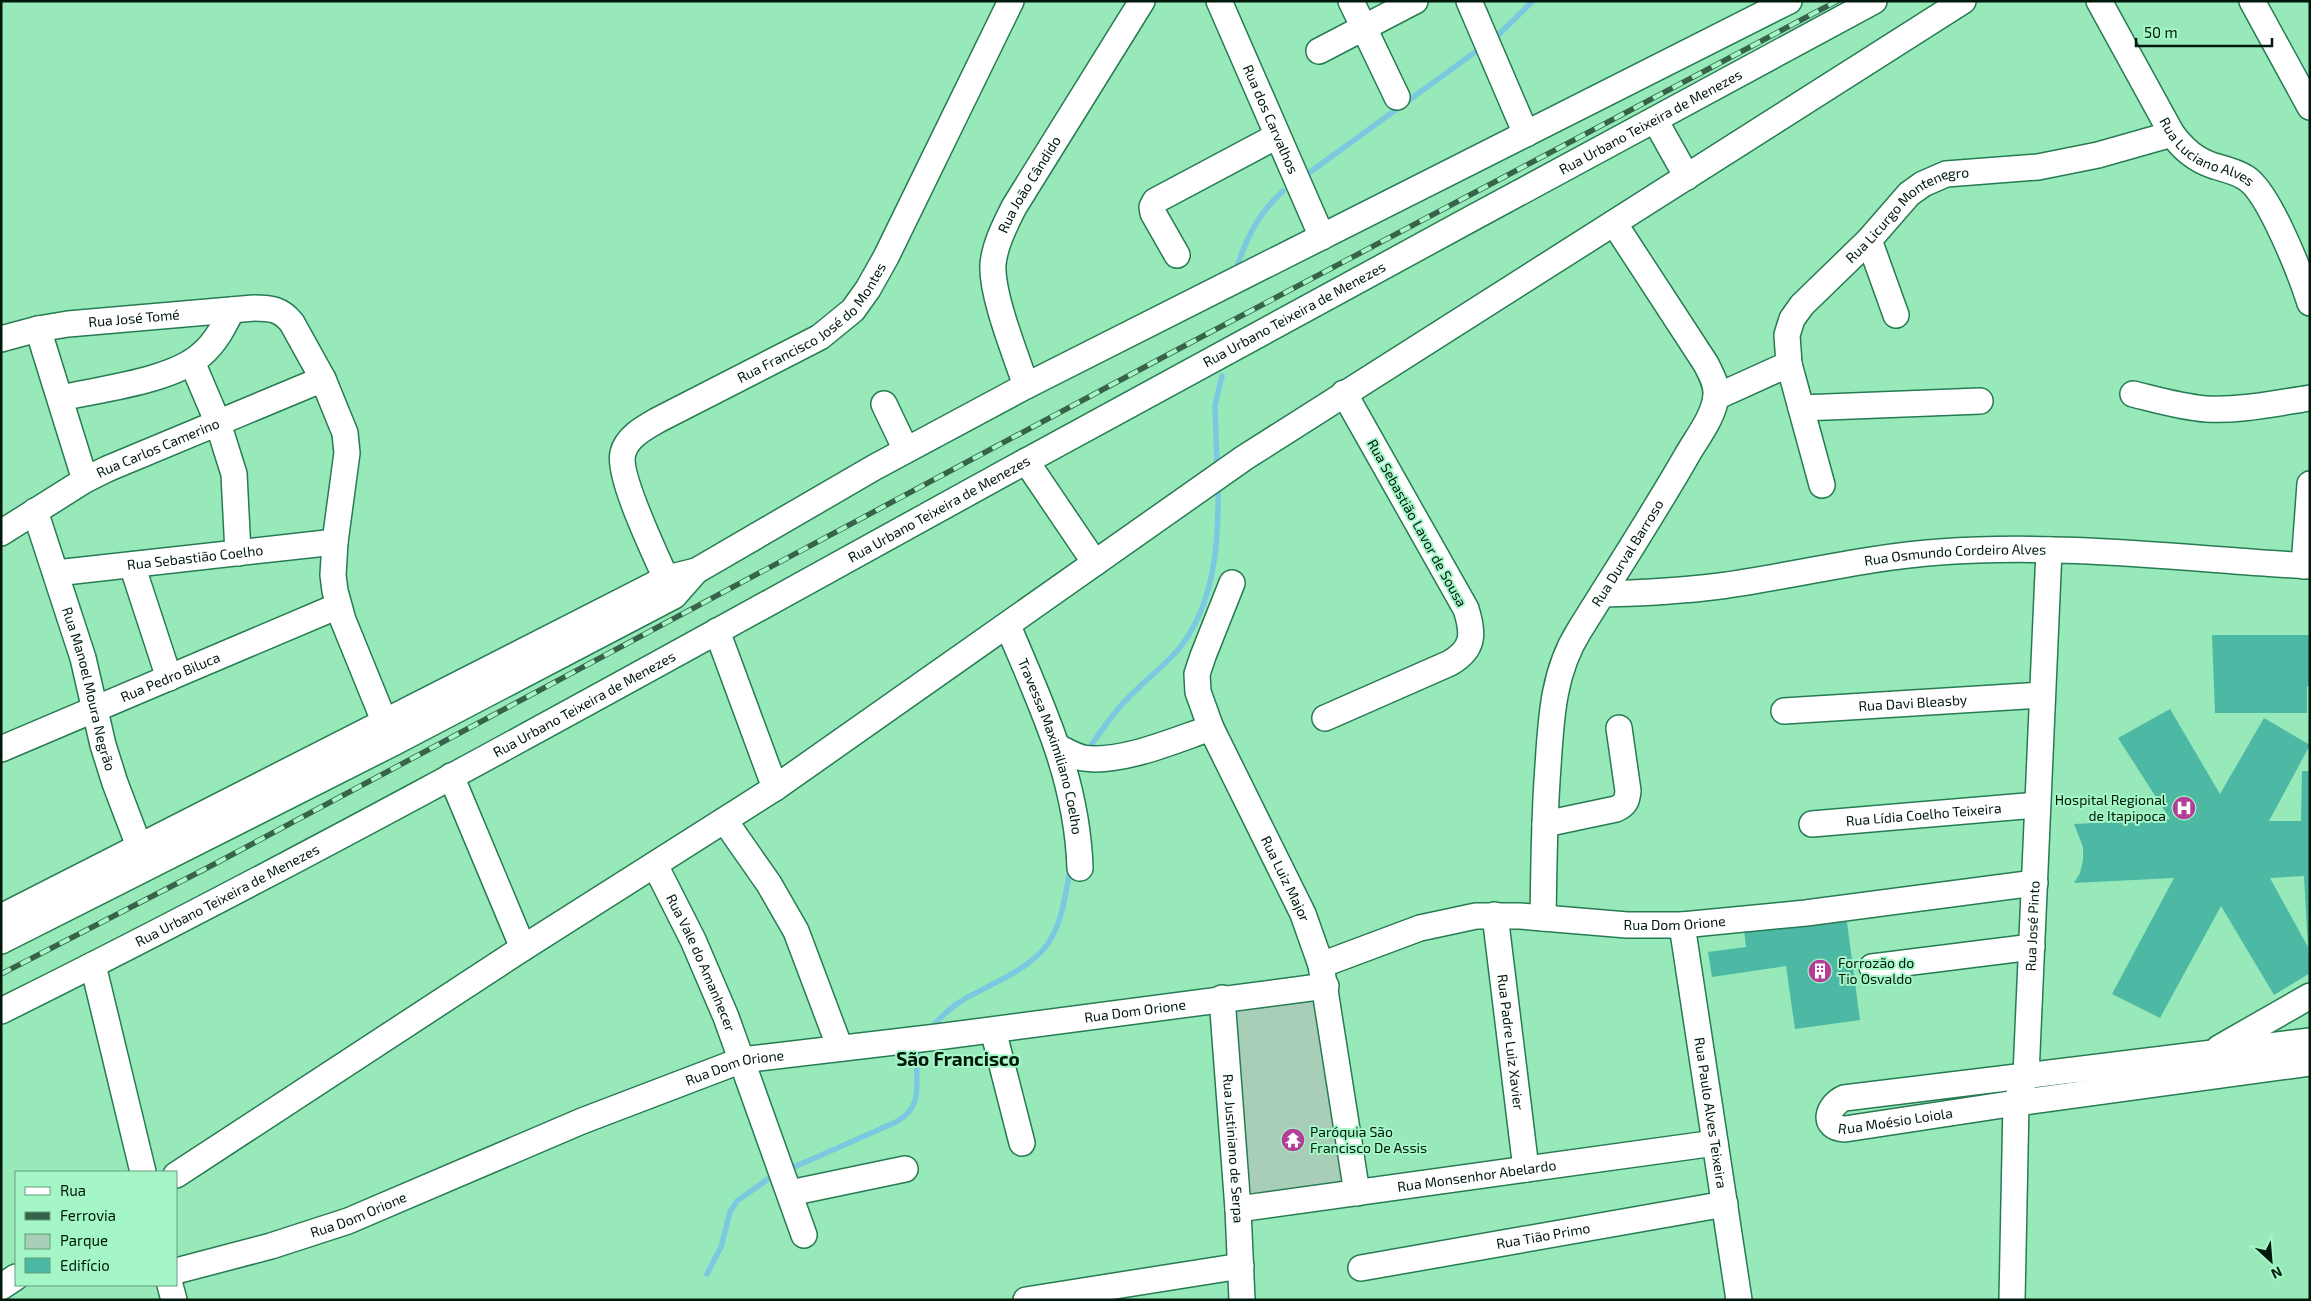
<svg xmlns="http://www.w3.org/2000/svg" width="2311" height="1301" viewBox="0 0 2311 1301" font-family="'Exo 2',sans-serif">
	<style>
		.green { fill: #a8ceb7 }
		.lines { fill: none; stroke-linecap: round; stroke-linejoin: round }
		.stream { stroke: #7ac9e0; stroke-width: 5.5 }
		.building { fill: #4db8a3; fill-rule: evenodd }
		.minor-casing { stroke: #277b53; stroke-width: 28 }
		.minor { stroke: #fff; stroke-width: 25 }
		.rail-casing { stroke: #37634a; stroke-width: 5.5 }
		.rail { stroke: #a4f6c7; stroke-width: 4; stroke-dasharray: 11; stroke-linecap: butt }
		.labels { text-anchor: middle; stroke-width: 4; stroke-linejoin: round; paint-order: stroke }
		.street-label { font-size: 14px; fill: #01190c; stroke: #a4f6c7 }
		.poi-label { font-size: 14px; fill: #01190c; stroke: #a4f6c7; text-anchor: start }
		.district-label { font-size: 19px; font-weight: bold; fill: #01190c; stroke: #a4f6c7 }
	</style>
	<rect width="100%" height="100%" fill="#97e9ba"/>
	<path class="green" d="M1326 986 1357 1193 1238 1209 1222 998Z"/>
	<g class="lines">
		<path class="stream" d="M1494 39 1533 1
			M1302 178 1478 50
			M1236 269C1247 237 1258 214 1283 191
			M1217 468 1215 405 1222 376
			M1092 744C1103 728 1114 712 1127 699 1143 682 1162 668 1177 651 1215 606 1219 542 1218 485
			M929 1030C938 1020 948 1009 960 1002 991 982 1038 969 1054 933 1063 914 1066 892 1070 870
			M792 1168 896 1122C929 1104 911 1076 919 1046
			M707 1274 721 1247 730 1212 737 1201 768 1179"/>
	</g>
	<path class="building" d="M2212 635H2310V686H2307V713H2215Z
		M2170 709 2220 794 2264 718 2310 745 2269 821H2301L2302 771H2310V973L2274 995 2221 906 2160 1018 2112 994 2174 878 2074 883 2080 873 2083 860V847L2074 824 2170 819 2118 738ZM2304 876 2308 947 2270 878Z
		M1846 915 1860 1020 1795 1029 1786 966 1712 977 1708 952 1746 947 1744 929Z"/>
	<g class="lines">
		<g class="minor-casing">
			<g id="minor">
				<path id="s1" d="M1219 1 1322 237"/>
				<path d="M1351 1 1397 97"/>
				<path d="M1469 1 1526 134"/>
				<path id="s2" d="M2099 1 2172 134C2184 150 2196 160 2214 166 2225 169 2237 172 2246 178 2269 192 2301 275 2310 303"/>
				<path d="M2252 1 2310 107"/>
				<path d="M1319 51 1415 1"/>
				<path d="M1655 120 1687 177"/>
				<path d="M1869 240 1896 315"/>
				<path d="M1177 255 1153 213 1152 207 1155 201 1277 136"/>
				<path d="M38 329 85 480"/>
				<path id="s3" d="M1 339 38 329 68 324 254 308C271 308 281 309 292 323L323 379 345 433 347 453 335 542 333 575 335 591 343 620 391 738"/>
				<path d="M192 362 218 423 234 474 238 553"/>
				<path d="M1789 364 1822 485"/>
				<path id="s4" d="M1026 386C1016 355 991 295 993 264 995 244 1005 225 1014 207L1142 1"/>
				<path d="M2133 394C2157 400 2181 407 2206 409 2240 411 2276 403 2310 398"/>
				<path id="s5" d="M1716 397 1789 364 1787 335 1792 319 1802 305 1869 240 1909 194 1923 184 1946 174 2038 167 2098 155 2172 134"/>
				<path d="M61 398C100 389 173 381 202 354 216 342 224 326 232 310"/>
				<path d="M884 404 906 450"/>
				<path d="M1801 408 1980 401"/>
				<path d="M1026 461 1095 563"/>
				<path id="s6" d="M35 511 83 658 103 745 115 783 145 862"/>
				<path id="s7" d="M1 533 85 480 107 469 323 379"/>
				<path d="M132 565 169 678"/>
				<path d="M2304 566 2310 484"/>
				<path id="s8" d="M56 573 335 542"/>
				<path id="s9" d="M1232 583 1203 656 1197 674 1198 692 1211 728 1303 914 1321 965 1357 1193"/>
				<path id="s10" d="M673 594C662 568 616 476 623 453 627 437 644 428 658 420L820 337 853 310 868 289 886 257 1011 1"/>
				<path id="s11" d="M1603 594C1642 593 1681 591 1720 586 1793 576 1866 557 1940 552 2063 543 2187 559 2310 566"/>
				<path id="s12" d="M1008 626C1042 707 1077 778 1080 868"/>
				<path d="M717 631 775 788"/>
				<path id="s13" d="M1784 711 2041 695"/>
				<path d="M1325 718 1450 663C1474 649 1474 634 1466 609L1344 393"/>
				<path d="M1058 747C1066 751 1074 756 1083 758 1121 764 1175 740 1211 728"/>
				<path id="s14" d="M1 749 338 606"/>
				<path d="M451 776 523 948"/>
				<path d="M725 821 769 884 796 931 840 1048"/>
				<path d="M1545 824 1616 809C1625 805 1627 801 1628 791L1619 728"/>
				<path id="s15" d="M1812 824 2037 805"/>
				<path id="s16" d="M655 865 693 940 726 1017 804 1235"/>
				<path id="s17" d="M1495 915 1526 1169"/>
				<path d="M1 917 667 578 696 571 875 467 1026 386 1789 1"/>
				<path id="s18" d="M1543 918C1544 867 1544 817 1548 766 1551 719 1553 672 1579 631 1615 573 1652 516 1686 457 1696 439 1714 417 1716 396 1717 384 1711 374 1706 364L1614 223"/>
				<path id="s19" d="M1682 925 1739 1300"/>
				<path d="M1 941 393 743 674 596 696 571"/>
				<path d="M93 965 143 1172"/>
				<path id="s20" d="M1321 965 1420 928 1476 916H1520L1627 925H1682L1806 913 2035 883"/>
				<path d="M1872 967 2032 947"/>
				<path id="s21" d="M1222 998 1238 1209 1242 1300"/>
				<path id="s22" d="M1 1011C346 840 682 650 1019 465 1303 308 1589 156 1874 1"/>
				<path d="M993 1030 1022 1143"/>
				<path id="s23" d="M2310 1041 1844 1098C1827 1106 1821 1128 1845 1129L2016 1103 2310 1063"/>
				<path d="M2219 1048 2310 996"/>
				<path d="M176 1175 523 948 775 788 1244 458 1963 1"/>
				<path d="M790 1193 905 1169"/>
				<path id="s24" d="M1238 1209 1715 1143"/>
				<path id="s25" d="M1361 1268 1725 1204"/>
				<path id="s26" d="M176 1271 271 1246 348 1221 582 1121 742 1060 937 1037 1326 986"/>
				<path d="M170 1285 174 1300"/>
				<path d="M1 1287 16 1277"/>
				<path d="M1026 1300 1241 1266"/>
				<path id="s27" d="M2012 1300 2016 1103 2026 1075 2049 550"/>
			</g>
		</g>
		<use href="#minor" class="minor"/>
		<g class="rail-casing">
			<path id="rail" d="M1 974 207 868 1171 353 1837 1"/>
		</g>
		<use href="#rail" class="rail"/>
	</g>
	<defs>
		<g id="hospital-disc" transform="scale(1.25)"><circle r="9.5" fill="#b23e97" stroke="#a4f6c7"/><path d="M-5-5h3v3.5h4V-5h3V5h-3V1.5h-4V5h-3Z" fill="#fff"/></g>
		<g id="building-disc" transform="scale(1.25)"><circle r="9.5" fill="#b23e97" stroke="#a4f6c7"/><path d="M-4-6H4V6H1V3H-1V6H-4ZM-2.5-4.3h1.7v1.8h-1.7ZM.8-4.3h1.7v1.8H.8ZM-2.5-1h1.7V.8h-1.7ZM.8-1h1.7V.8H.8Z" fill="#fff"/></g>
		<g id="temple-disc" transform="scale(1.25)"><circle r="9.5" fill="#b23e97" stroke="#a4f6c7"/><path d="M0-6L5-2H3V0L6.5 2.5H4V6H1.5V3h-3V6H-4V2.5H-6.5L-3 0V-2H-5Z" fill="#fff"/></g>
	</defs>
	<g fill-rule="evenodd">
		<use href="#hospital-disc" x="2184" y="808"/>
		<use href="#building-disc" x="1820" y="971"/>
		<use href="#temple-disc" x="1293" y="1140"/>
	</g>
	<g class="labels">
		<g class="street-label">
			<text dy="5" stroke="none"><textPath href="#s1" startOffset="129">Rua dos Carvalhos</textPath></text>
			<text dy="5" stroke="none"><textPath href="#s22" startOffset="1874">Rua Urbano Teixeira de Menezes</textPath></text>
			<text dy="5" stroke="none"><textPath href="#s2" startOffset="191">Rua Luciano Alves</textPath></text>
			<text dy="5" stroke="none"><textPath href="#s4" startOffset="215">Rua João Cândido</textPath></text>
			<text dy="5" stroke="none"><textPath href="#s5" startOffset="285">Rua Licurgo Montenegro</textPath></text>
			<text dy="5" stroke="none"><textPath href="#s22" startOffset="1469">Rua Urbano Teixeira de Menezes</textPath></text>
			<text dy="5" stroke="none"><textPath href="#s3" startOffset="135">Rua José Tomé</textPath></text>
			<text dy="5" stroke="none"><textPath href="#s10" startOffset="385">Rua Francisco José do Montes</textPath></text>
			<text dy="5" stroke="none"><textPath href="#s7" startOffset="179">Rua Carlos Camerino</textPath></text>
			<text dy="5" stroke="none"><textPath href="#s22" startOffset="1064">Rua Urbano Teixeira de Menezes</textPath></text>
			<text transform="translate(1417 523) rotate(61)" y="5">Rua Sebastião Lavor de Sousa</text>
			<text dy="5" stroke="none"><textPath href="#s18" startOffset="384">Rua Durval Barroso</textPath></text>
			<text dy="5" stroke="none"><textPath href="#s11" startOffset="355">Rua Osmundo Cordeiro Alves</textPath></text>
			<text dy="5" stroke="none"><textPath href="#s8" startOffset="140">Rua Sebastião Coelho</textPath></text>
			<text dy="5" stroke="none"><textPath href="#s14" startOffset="184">Rua Pedro Biluca</textPath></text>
			<text dy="5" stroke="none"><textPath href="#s6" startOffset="186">Rua Manoel Moura Negrão</textPath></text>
			<text dy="5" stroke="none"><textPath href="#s22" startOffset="659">Rua Urbano Teixeira de Menezes</textPath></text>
			<text dy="5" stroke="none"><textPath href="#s13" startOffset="129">Rua Davi Bleasby</textPath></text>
			<text dy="5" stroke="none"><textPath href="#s12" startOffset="128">Travessa Maximiliano Coelho</textPath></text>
			<text dy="5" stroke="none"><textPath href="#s15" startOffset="112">Rua Lídia Coelho Teixeira</textPath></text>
			<text dy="5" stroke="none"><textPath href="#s9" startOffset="322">Rua Luiz Major</textPath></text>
			<text dy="5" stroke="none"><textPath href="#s22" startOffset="254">Rua Urbano Teixeira de Menezes</textPath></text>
			<text dy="5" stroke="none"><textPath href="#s20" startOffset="362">Rua Dom Orione</textPath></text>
			<text dy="5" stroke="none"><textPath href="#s27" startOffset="376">Rua José Pinto</textPath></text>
			<text dy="5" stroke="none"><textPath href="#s16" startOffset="108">Rua Vale do Amanhecer</textPath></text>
			<text dy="5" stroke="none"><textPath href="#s26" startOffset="1001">Rua Dom Orione</textPath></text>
			<text dy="5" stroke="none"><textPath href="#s17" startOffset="128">Rua Padre Luiz Xavier</textPath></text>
			<text dy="5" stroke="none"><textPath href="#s26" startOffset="596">Rua Dom Orione</textPath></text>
			<text dy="5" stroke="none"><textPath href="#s19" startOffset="190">Rua Paulo Alves Teixeira</textPath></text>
			<text dy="5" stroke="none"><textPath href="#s23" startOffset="568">Rua Moésio Loiola</textPath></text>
			<text dy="5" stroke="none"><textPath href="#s21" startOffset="151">Rua Justiniano de Serpa</textPath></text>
			<text dy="5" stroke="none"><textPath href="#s24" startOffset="241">Rua Monsenhor Abelardo</textPath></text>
			<text dy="5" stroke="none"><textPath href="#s26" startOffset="191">Rua Dom Orione</textPath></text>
			<text dy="5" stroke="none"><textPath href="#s25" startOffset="185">Rua Tião Primo</textPath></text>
		</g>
		<g class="poi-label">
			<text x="2166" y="805" text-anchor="end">Hospital Regional<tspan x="2166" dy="16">de Itapipoca</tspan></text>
			<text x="1838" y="968">Forrozão do<tspan x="1838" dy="16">Tio Osvaldo</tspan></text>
			<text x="1310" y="1137">Paróquia São<tspan x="1310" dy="16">Francisco De Assis</tspan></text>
		</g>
		<g class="district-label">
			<text x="958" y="1066">São Francisco</text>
		</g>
	</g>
	<rect width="2311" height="1301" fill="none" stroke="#01190c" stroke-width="5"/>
	<rect x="15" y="1171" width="162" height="115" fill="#a4f6c7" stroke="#639e7c"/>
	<rect x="25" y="1187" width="25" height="8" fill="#ffffff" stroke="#639e7c"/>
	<text x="60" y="1196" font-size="15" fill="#01190c">Rua</text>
	<rect x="25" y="1212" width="25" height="8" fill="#37634a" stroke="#639e7c"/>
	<text x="60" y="1221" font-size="15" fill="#01190c">Ferrovia</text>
	<rect x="25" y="1234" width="25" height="15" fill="#a8ceb7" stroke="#639e7c"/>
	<text x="60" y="1246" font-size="15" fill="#01190c">Parque</text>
	<rect x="25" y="1258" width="25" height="15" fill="#4db8a3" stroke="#639e7c"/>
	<text x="60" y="1271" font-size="15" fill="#01190c">Edifício</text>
	<g transform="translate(2271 1261) rotate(154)" stroke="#a4f6c7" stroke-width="4" paint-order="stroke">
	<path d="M0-4L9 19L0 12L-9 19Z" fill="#01190c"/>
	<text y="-8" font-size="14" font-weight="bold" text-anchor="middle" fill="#01190c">N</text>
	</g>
	<path d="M2136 38v8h136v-8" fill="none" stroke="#01190c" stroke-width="2.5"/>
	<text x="2144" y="38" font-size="15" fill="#01190c" stroke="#a4f6c7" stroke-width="4" paint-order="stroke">50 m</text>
</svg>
